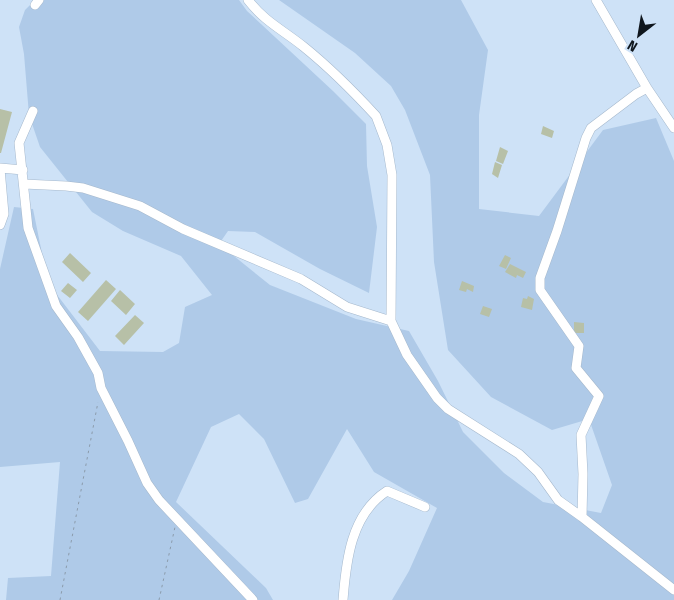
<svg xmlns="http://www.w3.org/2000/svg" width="674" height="600" viewBox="0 0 674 600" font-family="'Fira Sans Condensed',sans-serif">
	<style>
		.green { fill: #afcae8 }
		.building { fill: #b7c0a7 }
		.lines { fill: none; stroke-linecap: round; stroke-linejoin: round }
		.minor-casing { stroke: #a6b9cd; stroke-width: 10 }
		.path { stroke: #8b9bab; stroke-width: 1; stroke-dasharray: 2.5 4; stroke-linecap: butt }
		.minor { stroke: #fff; stroke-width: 9 }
	</style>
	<rect width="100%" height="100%" fill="#cee2f7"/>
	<path class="green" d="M35 0H239L247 11 333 91 366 124 367 166 377 227 369 293 320 269 255 232 228 231 219 244 270 285 356 319 409 331 438 381 463 432 504 473 543 502 601 513 612 485 589 419 552 430 491 397 448 350 434 262 430 175 405 110 391 86 355 53 279 0H461L488 50 479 115V209L539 216 603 130 656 118 674 161V600H392L409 571 437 508 374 472 347 429 308 499 295 503 264 439 239 414 211 427 176 502 266 588 273 600H6L8 578 51 576 60 462 0 467V269L14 207 33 209 48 283 100 351 163 352 179 343 185 307 212 295 181 256 123 231 92 212 40 147 29 115 24 54 19 27 25 10Z"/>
	<path class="building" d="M0 109 12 112 1 153H0Z
		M543 126 554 131 552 138 541 134Z
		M500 147 508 151 503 164 496 161Z
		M495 162 502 165 498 178 492 174Z
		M70 253 91 273 83 282 62 262Z
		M505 255 511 258 506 269 499 266Z
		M510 264 526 272 523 278 517 275 516 278 505 272Z
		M106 280 116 289 88 321 78 312Z
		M462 281 474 286 473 292 467 289 466 292 459 290Z
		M68 283 77 290 70 298 61 291Z
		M120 290 135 304 126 315 111 301Z
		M528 296 534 299 532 310 521 307 523 298 527 299Z
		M483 306 492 309 489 317 480 314Z
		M135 315 144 323 124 345 115 336Z
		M574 322 584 323V333H574Z"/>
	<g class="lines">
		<g class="minor-casing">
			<path id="minor" d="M248 0C265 22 283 30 304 47 330 68 353 91 376 116L387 145 392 175 391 321 407 355 437 398 448 409 519 454 538 472 558 500 582 517 674 590
				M596 0 647 88 674 128
				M35 5 39 0
				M33 111 19 143 28 228 56 306 78 337 98 373 101 388 128 441 147 483 159 500 253 600
				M0 168 23 170
				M24 184 66 186 83 188 140 206 183 229 301 279 347 307 391 321
				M0 225 4 214 0 169
				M582 517 583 474 581 435 599 396 576 368 579 346 540 290V278L557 231 586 138 591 128 636 94 647 88
				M343 600C346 561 351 514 387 491L425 507"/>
		</g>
		<path class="path" d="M60 600 98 402
			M159 600 175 527"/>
		<use href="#minor" class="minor"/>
	</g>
	<g transform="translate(639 35) rotate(211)" stroke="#cee2f7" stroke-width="4" paint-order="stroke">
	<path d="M0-4L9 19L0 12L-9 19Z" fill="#0f161d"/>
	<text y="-8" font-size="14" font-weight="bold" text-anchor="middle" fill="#0f161d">N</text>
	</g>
</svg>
